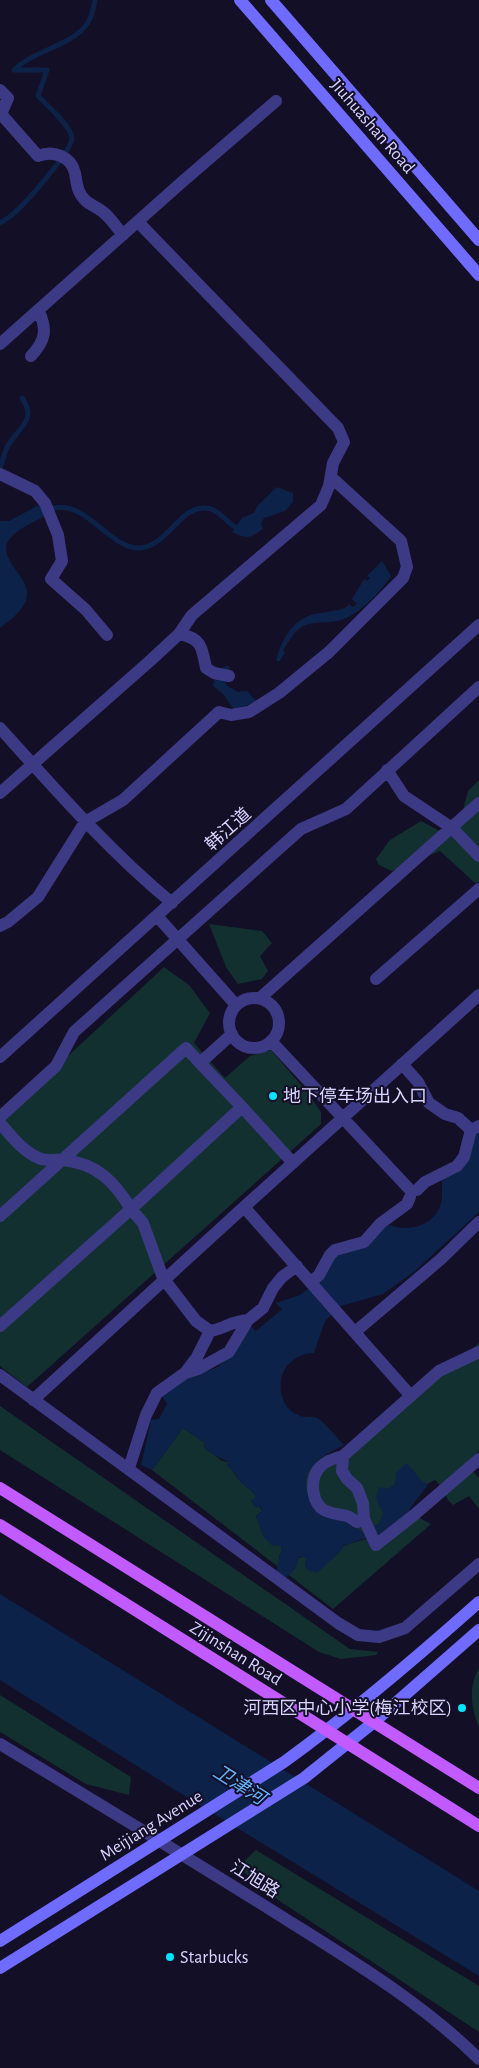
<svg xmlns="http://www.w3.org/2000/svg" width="479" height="2068" viewBox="0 0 479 2068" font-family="'Alegreya Sans','Noto Sans SC',sans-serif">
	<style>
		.green { fill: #12302f }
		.water { fill: #0c2248 }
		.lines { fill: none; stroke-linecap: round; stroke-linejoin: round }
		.stream { stroke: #0c2248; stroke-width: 5 }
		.street { stroke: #3d3a85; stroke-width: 12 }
		.secondary { stroke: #6f6bff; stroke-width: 12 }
		.primary { stroke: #c25bff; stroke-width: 12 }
		.poi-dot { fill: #00e5ff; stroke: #130f26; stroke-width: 2 }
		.labels { text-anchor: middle; stroke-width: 4; stroke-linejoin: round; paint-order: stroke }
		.street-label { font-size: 18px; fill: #d9d4ff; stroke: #130f26 }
		.poi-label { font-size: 18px; fill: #d9d4ff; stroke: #130f26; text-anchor: start }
		.water-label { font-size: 19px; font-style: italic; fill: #62b6ff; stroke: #130f26 }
	</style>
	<rect width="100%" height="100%" fill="#130f26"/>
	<path class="green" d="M479 780V882L475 883 440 851 392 871 379 865 376 859 390 840 421 821 440 831 460 821 468 791Z
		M209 924 262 931 272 943 260 956 268 971 262 979 238 984 226 967Z
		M164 967 189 985 210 1013 194 1043 225 1078 250 1056 271 1050 308 1093 321 1112V1124L27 1387 0 1366V1119Z
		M479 1343V1451L466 1463 479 1478V1509L469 1496 453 1505C444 1498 444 1487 435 1480L390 1502 431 1524 333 1609 152 1470 183 1428 205 1443 204 1447 222 1461 229 1462 227 1465C233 1470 236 1477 241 1482 246 1487 252 1490 256 1496L251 1502 259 1506 262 1511 256 1516 264 1537 281 1546 282 1550 279 1557 294 1570 297 1559 303 1556 307 1559 305 1566 310 1571C325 1567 331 1551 344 1546 356 1541 367 1539 378 1536L384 1513 379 1524 362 1532 311 1501 306 1491 305 1477 308 1471 311 1466 326 1455 347 1456Z
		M0 1406 350 1649 378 1652 376 1655 341 1659 319 1652 0 1450Z
		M479 1668V1727C471 1708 468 1687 479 1668Z
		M0 1695 131 1777 129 1795 86 1784 0 1732Z
		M256 1850 479 1986V2032L269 1894 238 1867Z"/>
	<path class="water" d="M277 487 293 493V502L285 511 264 518 261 524 263 529C249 539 247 539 232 532L242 518 254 513 257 506Z
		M41 505 45 516C32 523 14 530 7 543 0 564 36 580 25 603 20 613 9 621 0 628V521H9L37 506Z
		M382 561 391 576C380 593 358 616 338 621 326 623 314 621 303 626 294 631 289 642 283 650L285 652 280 661H276C280 644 289 625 306 617 313 613 324 613 332 611 339 610 346 609 349 604L353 607 357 604 352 599 364 579 367 581 370 578 367 576Z
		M226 666H230L225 679 226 685 238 692 247 691 256 701 237 710 232 707 224 695 213 686C214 678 217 670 226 666Z
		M479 1130V1212L415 1271 383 1294 341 1306 325 1321 314 1353C303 1353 294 1358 287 1366 276 1380 279 1408 298 1415 304 1418 311 1416 317 1418 324 1421 338 1439 344 1445 328 1454 305 1463 306 1484 306 1490 307 1497 313 1501 327 1514 347 1519 362 1532L379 1524 383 1513C378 1504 373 1497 380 1487L388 1489 394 1485 396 1478 395 1474 407 1463 421 1480 428 1485 411 1507 406 1517 379 1536 362 1539 343 1546 342 1550 317 1573 310 1571 305 1566 307 1559 300 1556 294 1570 284 1580 276 1574 279 1558 282 1550 281 1546 271 1545 264 1537 256 1516 262 1511 260 1506 256 1508 251 1501 256 1496C252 1490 245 1487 240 1481 236 1476 233 1470 227 1465L229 1462C217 1457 215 1456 204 1447L205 1443 183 1428 152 1470 141 1465 151 1420 159 1419 167 1404 161 1395 186 1377 216 1368 231 1356 249 1325 256 1331 282 1309 276 1303 300 1295 318 1281 336 1253 385 1223C404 1234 434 1227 441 1204 443 1196 441 1183 443 1177 448 1166 470 1139 479 1130Z
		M0 1594 479 1891V1976L180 1793 0 1680Z"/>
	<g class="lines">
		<path class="stream" d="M0 223C4 220 9 218 13 214 25 204 72 151 72 138 71 126 46 104 38 96L47 70H14C34 49 81 45 91 16 93 11 94 5 95 0
			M0 467C4 459 4 451 9 444 20 426 37 420 22 398
			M49 509C86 497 108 549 140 548 169 546 181 501 211 509 219 511 228 523 235 527"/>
		<path class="street" d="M0 90 8 98 1 114 38 156C53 150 71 156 75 173 77 184 77 193 86 201 91 205 98 208 103 212 110 217 117 228 123 235
			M0 344 182 182 276 101
			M31 356C46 340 47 330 39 311
			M0 474 35 491 45 503 58 535 62 561 51 579 86 610 107 635
			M179 634C202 638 202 648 206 668L214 673 229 676
			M0 728C55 789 108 850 172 903
			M387 770 404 796 452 828 479 856
			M0 793 151 660 179 634 192 615 321 505 329 486 333 463 344 442 338 428 138 222
			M157 916 236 1005
			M0 926 8 922 38 897 85 822 123 800 219 712 231 715 249 712 279 693 329 652 403 578 407 567 401 541 331 477
			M376 979 479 889
			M260 998 479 803
			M229 1023a25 25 0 1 1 50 0a25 25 0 1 1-50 0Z
			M271 1041 411 1191
			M0 1057 479 625
			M200 1063 242 1107
			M402 1064 418 1082 429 1103 445 1114 458 1118 471 1130
			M0 1117 56 1066 74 1032 301 829 346 809 479 687
			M0 1123C11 1136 24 1153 41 1159 48 1161 57 1159 64 1160 97 1164 114 1181 131 1209L242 1107 293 1163
			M417 1190 425 1182 457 1166 464 1157 471 1130 479 1126
			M0 1216 186 1048 200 1063 232 1034
			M311 1282 319 1275 330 1255 335 1250 364 1242 381 1223 407 1204 410 1197
			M0 1326 131 1209 143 1223 163 1278 196 1321 210 1331C224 1329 231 1321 248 1320
			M355 1332 441 1259 479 1222
			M479 1352 439 1371 343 1456 342 1471 347 1479 357 1488 363 1503 364 1519 376 1545 414 1515 479 1459
			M185 1373 197 1357 210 1331
			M0 1375 338 1623 358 1635 379 1637 405 1628 479 1564
			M410 1395 244 1207 479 995
			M33 1400 244 1207
			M343 1456C325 1460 313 1468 313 1486 313 1494 315 1502 321 1508 328 1514 339 1514 347 1516 351 1517 353 1520 357 1522L364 1519
			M129 1468 146 1415 157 1393 185 1373 198 1369 229 1352 248 1320 263 1308 273 1288 282 1277 297 1266
			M0 1744C96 1802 192 1860 287 1920 354 1962 422 2003 479 2059"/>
		<path class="secondary" d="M240 0 479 275
			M271 0 479 240
			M0 1941 284 1762C352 1713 416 1658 479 1602
			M0 1968 304 1778 374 1722 479 1630"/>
		<path class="primary" d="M0 1488 479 1788
			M0 1525 479 1826"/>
	</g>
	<g class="poi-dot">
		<circle cx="273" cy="1096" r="5"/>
		<circle cx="462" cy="1708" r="5"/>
		<circle cx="170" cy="1957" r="5"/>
	</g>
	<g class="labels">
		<g class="street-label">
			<text transform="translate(373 126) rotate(49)" y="6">Jiuhuashan Road</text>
			<text transform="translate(228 829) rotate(-42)" y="6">韩江道</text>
			<text transform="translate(236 1653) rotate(32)" y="6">Zijinshan Road</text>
			<text transform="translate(151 1825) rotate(-32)" y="6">Meijiang Avenue</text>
			<text transform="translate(255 1879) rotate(32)" y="6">江旭路</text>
		</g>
		<g class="poi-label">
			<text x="283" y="1102">地下停车场出入口</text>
			<text x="452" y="1714" text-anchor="end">河西区中心小学(梅江校区)</text>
			<text x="180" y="1963">Starbucks</text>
		</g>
		<g class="water-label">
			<text transform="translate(240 1784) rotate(32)" y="7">卫津河</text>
		</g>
	</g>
</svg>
